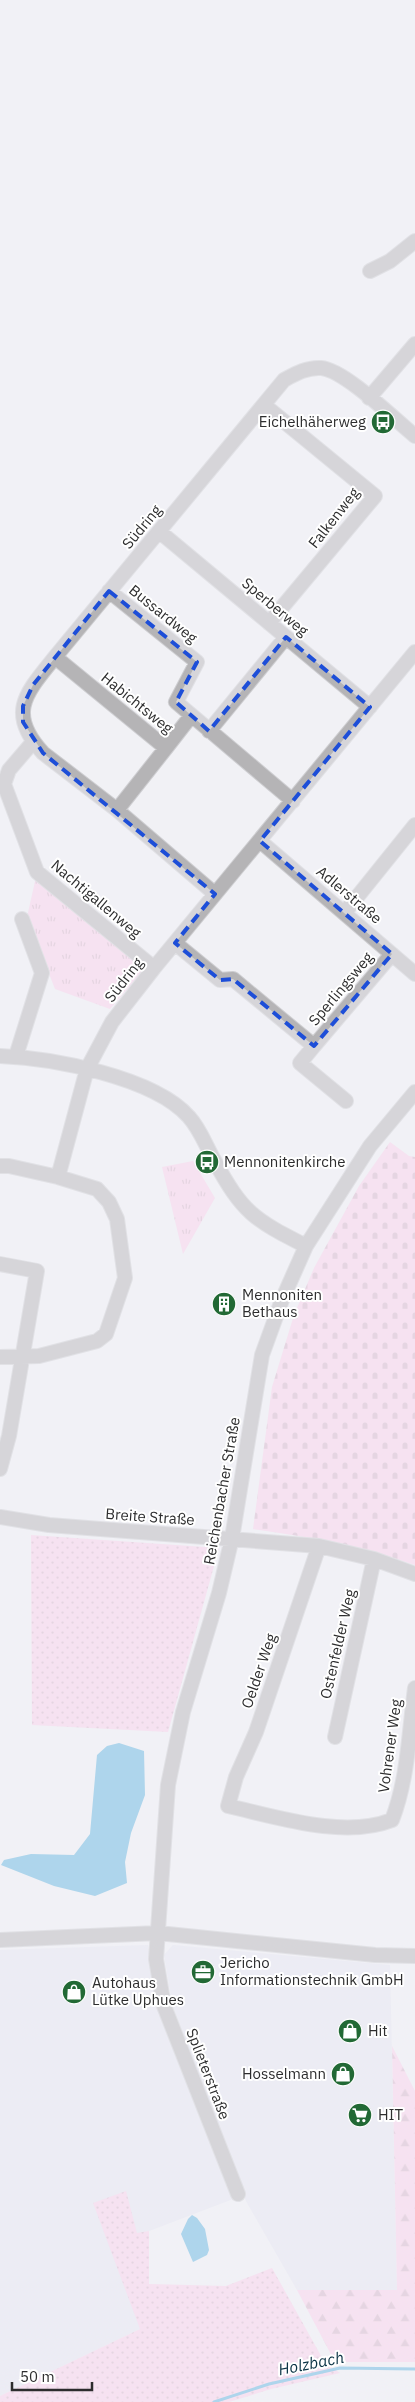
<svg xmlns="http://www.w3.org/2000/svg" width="415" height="2402" viewBox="0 0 415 2402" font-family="'IBM Plex Sans',sans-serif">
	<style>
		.built { fill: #e6e6f1 }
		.grass { fill: url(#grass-dots) }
		.forest { fill: url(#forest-firs) }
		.cemetery { fill: url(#cemetery-stones) }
		.park { fill: url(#park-tufts) }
		.water { fill: #5db4df }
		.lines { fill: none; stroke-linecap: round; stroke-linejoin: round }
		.stream { stroke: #5db4df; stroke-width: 3 }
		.minor-casing { stroke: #ceced1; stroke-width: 16 }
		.minor { stroke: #b5b4b6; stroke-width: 14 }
		.marked { fill: none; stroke: #1d4ed8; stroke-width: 4; stroke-dasharray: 10 6; stroke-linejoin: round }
		.labels { text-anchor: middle; stroke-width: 4; stroke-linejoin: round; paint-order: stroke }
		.poi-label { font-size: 15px; fill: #2d2d2e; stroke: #fff; text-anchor: start }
		.street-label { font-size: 15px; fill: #2d2d2e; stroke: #fff }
		.water-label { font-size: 16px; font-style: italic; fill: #0b3345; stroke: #fff }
	</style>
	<defs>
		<pattern id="grass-dots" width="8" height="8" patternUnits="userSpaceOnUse" patternTransform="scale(1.25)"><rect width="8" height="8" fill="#fcd1ea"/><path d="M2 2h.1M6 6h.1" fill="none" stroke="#d8b4c9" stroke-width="1.8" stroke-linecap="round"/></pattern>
		<pattern id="forest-firs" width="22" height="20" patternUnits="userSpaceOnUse" patternTransform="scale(1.25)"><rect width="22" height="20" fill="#fcd1ea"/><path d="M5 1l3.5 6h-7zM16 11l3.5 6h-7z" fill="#d8b4c9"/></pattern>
		<pattern id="cemetery-stones" width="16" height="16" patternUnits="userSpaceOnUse" patternTransform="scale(1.25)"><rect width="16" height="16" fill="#fcd1ea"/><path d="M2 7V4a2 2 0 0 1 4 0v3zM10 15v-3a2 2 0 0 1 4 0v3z" fill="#d8b4c9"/></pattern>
		<pattern id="park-tufts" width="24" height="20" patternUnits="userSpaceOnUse" patternTransform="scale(1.25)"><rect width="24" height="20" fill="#fcd1ea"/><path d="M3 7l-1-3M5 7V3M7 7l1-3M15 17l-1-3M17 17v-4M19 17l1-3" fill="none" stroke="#d8b4c9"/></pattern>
	</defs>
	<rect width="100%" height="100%" fill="#f1f1f5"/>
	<path class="built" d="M148 1945 160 2007 233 2199 149 2231 137 2234 140 2329 0 2396V1950Z
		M173 1945 390 1965 397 2291 297 2290 246 2201 172 2004 164 1955Z"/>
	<path class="grass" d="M31 1535 219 1548 168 1732 32 1725Z
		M126 2191 137 2233 149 2231V2284L226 2286 272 2268 325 2363 340 2373 271 2389 229 2402H0V2396L140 2329 93 2203Z"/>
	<path class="forest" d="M392 2046 415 2091V2362H335L297 2290H397Z"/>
	<path class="cemetery" d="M390 1142 409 1156 415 1157V1565C362 1546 309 1537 253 1529L272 1387 294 1315 314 1268 359 1186Z"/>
	<path class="park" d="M36 877 146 967 110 1009 55 989 27 917Z
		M193 1161 215 1198 183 1254 162 1167Z"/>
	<path class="water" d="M119 1743 144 1751 145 1795 131 1833 125 1862 127 1883 95 1896 54 1886 1 1865 4 1860 31 1854 74 1855 90 1834 97 1755 107 1746Z
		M192 2215 197 2218 205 2229 209 2250 207 2255 193 2262 181 2234 188 2219Z"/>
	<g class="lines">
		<path class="stream" d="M214 2402 269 2384 340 2368 415 2369"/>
		<g class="minor-casing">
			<path id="minor" d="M370 271 390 261 415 241
				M369 398 415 344
				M264 405 375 496 269 623
				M160 532 370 707
				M109 591 197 662 176 702 293 801
				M55 657 166 748 191 716
				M209 731 286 637
				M33 742 9 770 4 784 37 872 154 968
				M117 810 166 748
				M260 841 415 974
				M215 894 117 810 43 753C6 713 26 693 55 657L284 380C295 374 307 367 321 368 345 370 395 420 415 436
				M345 912 415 825
				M175 943 220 980 233 979 314 1046 392 954
				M314 1046 300 1063 346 1101
				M0 1056C52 1058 154 1077 189 1117 200 1129 206 1146 214 1160 243 1213 253 1219 306 1246
				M16 1056 42 973 22 919
				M0 1166H9L58 1177 97 1189 109 1202 117 1219 125 1278 106 1334 97 1341 39 1356 0 1357
				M58 1177 87 1069 112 1022 154 968 415 652
				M0 1264 37 1271 9 1436 0 1469
				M0 1517 49 1525 319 1546 374 1559 415 1574
				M319 1546 256 1732 236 1777 228 1806C277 1817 344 1839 392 1820 408 1779 409 1732 415 1688
				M335 1737 374 1559
				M0 1940 158 1933 375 1955 415 1956
				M238 2194 164 2006 156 1959 168 1785 183 1712 219 1593 232 1538 262 1355 282 1300 306 1246 370 1146 415 1092"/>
		</g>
		<use href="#minor" class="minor"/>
	</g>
	<path d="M0 0H415V2402H0ZM109 591 197 662 176 702 209 731 286 637 370 707 260 841 392 954 314 1046 233 979 220 980 175 943 215 894 43 753 23 722V706L33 685Z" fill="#f1f1f5" fill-opacity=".55" fill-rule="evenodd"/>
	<path class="marked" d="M109 591 197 662 176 702 209 731 286 637 370 707 260 841 392 954 314 1046 233 979 220 980 175 943 215 894 43 753 23 722V706L33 685Z"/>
	<defs>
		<g id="bus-disc" transform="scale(1.25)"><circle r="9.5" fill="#226935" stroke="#fff"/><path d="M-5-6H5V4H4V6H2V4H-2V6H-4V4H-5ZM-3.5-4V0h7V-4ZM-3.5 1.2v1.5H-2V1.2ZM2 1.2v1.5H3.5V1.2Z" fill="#fff"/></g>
		<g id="building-disc" transform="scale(1.25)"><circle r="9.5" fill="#226935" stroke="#fff"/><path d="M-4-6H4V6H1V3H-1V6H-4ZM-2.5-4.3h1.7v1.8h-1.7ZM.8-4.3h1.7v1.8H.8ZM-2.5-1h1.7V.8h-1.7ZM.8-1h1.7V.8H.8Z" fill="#fff"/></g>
		<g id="office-disc" transform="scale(1.25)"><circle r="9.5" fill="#226935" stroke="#fff"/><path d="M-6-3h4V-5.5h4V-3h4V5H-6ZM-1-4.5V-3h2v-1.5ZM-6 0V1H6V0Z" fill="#fff"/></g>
		<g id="shop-disc" transform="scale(1.25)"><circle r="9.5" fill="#226935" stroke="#fff"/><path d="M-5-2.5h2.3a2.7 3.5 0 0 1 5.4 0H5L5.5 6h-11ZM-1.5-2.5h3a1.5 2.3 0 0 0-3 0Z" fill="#fff"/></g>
		<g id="supermarket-disc" transform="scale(1.25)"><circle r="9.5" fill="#226935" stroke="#fff"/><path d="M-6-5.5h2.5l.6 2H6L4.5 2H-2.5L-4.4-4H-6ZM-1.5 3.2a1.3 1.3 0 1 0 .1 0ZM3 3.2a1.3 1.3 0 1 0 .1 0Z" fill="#fff"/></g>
	</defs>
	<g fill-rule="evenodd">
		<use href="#bus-disc" x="383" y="422"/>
		<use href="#bus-disc" x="207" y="1162"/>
		<use href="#building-disc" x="224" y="1304"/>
		<use href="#office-disc" x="203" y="1972"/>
		<use href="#shop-disc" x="74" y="1992"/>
		<use href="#shop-disc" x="350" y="2031"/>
		<use href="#shop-disc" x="343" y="2074"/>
		<use href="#supermarket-disc" x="360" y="2115"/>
	</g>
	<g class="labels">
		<g class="poi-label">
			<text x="366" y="427" text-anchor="end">Eichelhäherweg</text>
			<text x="224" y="1167">Mennonitenkirche</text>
			<text x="242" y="1300">Mennoniten<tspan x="242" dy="17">Bethaus</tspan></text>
			<text x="220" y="1968">Jericho<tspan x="220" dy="17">Informationstechnik GmbH</tspan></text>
			<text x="92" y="1988">Autohaus<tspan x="92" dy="17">Lütke Uphues</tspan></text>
			<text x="368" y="2036">Hit</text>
			<text x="326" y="2079" text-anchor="end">Hosselmann</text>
			<text x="378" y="2120">HIT</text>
		</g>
		<g class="street-label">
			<text transform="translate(334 518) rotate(-52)" y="5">Falkenweg</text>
			<text transform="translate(142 527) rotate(-50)" y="5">Südring</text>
			<text transform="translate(275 607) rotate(40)" y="5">Sperberweg</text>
			<text transform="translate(163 614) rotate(39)" y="5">Bussardweg</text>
			<text transform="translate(137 703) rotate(39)" y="5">Habichtsweg</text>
			<text transform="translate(349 895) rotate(40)" y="5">Adlerstraße</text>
			<text transform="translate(96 899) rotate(40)" y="5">Nachtigallenweg</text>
			<text transform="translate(124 980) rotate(-52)" y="5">Südring</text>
			<text transform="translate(341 989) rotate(-50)" y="5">Sperlingsweg</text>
			<text transform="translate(222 1491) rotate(-80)" y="5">Reichenbacher Straße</text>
			<text transform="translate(150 1517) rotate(4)" y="5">Breite Straße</text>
			<text transform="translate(338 1644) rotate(-77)" y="5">Ostenfelder Weg</text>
			<text transform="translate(259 1671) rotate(-71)" y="5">Oelder Weg</text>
			<text transform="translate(390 1746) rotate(-82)" y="5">Vohrener Weg</text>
			<text transform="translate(208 2074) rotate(69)" y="5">Splieterstraße</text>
		</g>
		<g class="water-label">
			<text transform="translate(311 2363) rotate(-11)" y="6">Holzbach</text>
		</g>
	</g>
	<path d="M12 2382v8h80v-8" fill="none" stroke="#2d2d2e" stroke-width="2.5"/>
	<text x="20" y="2382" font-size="15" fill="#2d2d2e" stroke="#ffffff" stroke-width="4" paint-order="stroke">50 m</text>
</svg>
